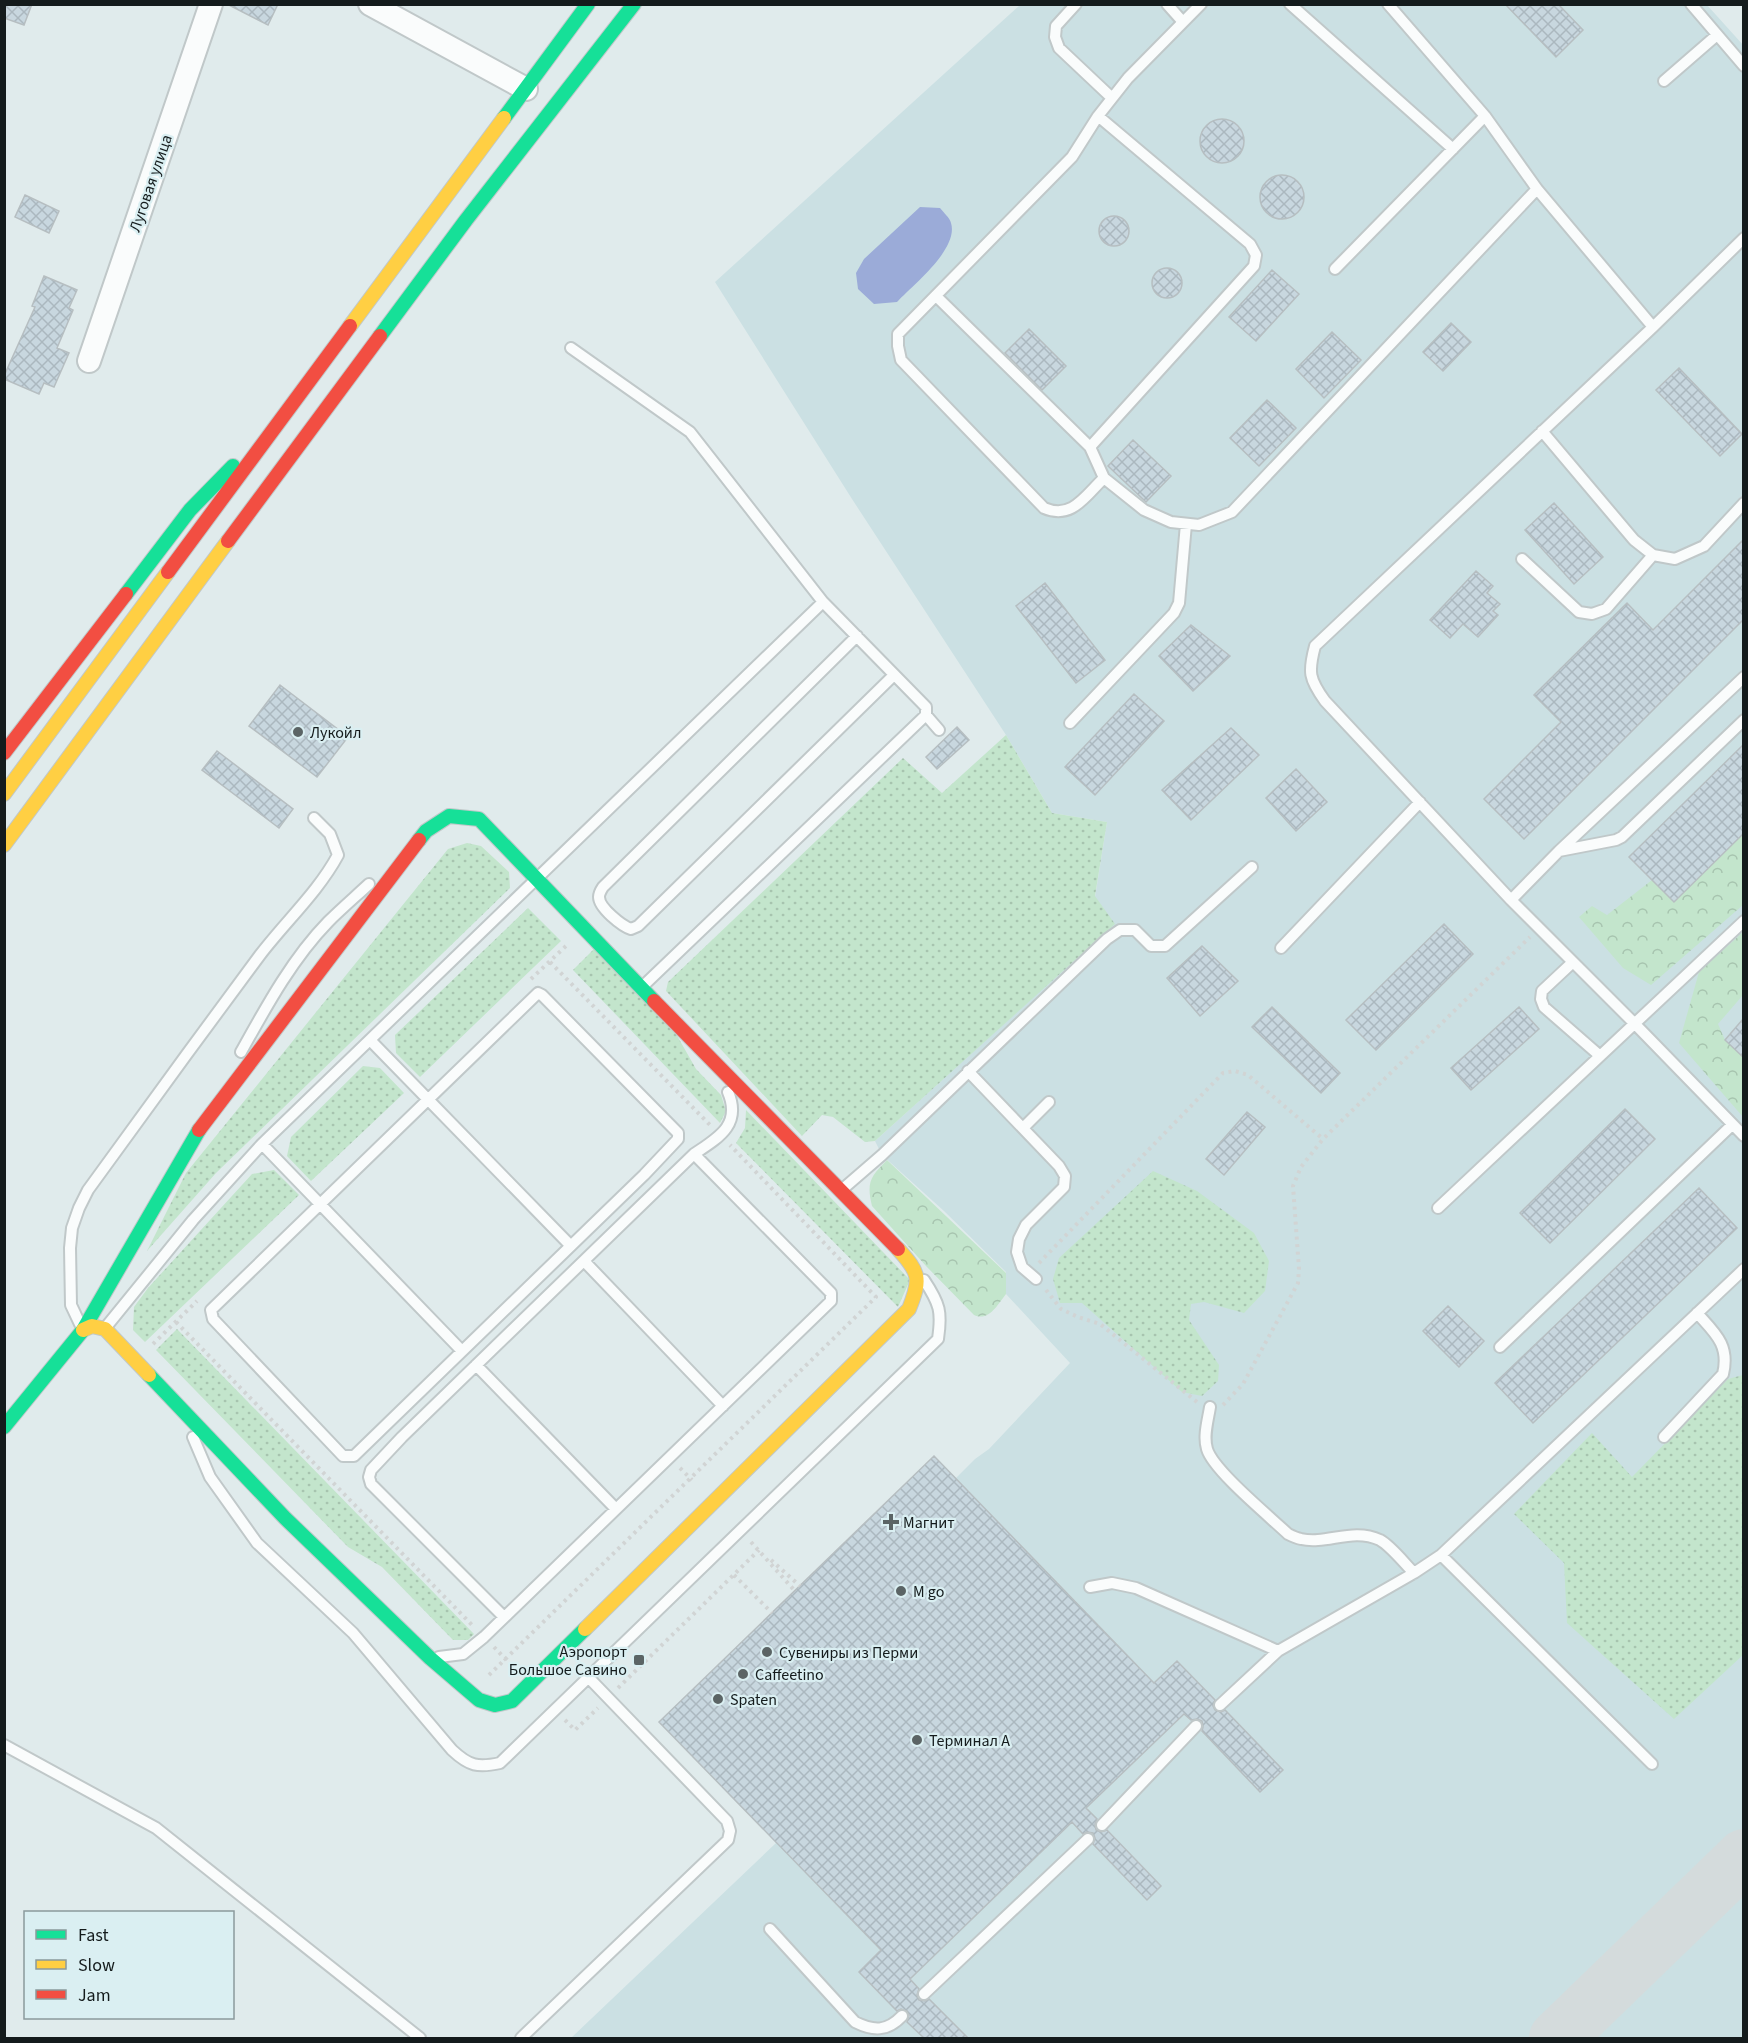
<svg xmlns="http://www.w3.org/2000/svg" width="1748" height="2043" viewBox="0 0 1748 2043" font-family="'Source Sans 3',sans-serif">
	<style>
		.built { fill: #cbe0e3 }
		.grass { fill: url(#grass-dots) }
		.forest { fill: url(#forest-crowns) }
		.water { fill: #9babd8 }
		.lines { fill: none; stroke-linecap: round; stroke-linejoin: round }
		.taxiway { stroke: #d4dbdc; stroke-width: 56 }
		.building { fill: url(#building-cross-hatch); stroke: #b6bec1; stroke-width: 1.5 }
		.lane-casing { stroke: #c0c8c9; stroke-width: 14 }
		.street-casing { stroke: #c0c8c9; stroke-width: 26 }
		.fast-casing { stroke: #c0c8c9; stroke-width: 16 }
		.slow-casing { stroke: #c0c8c9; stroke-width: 16 }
		.jam-casing { stroke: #c0c8c9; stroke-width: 16 }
		.path { stroke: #d1d4d4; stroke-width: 4; stroke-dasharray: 3 4.5; stroke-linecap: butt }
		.lane { stroke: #fafcfc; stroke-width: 10 }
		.street { stroke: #fafcfc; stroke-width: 22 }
		.fast { stroke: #16e098; stroke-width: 14 }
		.slow { stroke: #ffcf43; stroke-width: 14 }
		.jam { stroke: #f24e42; stroke-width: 14 }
		.poi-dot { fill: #5b6465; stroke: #daeff2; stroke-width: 2 }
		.labels { text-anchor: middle; stroke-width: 4.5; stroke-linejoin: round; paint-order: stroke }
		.street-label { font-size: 16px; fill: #141b1c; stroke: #daeff2 }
		.poi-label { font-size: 16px; fill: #141b1c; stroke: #daeff2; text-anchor: start }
	</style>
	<defs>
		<pattern id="grass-dots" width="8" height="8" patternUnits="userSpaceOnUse" patternTransform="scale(1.5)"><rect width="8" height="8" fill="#c3e5cc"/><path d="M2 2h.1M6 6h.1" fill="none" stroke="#a7c4af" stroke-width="1.8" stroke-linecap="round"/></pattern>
		<pattern id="forest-crowns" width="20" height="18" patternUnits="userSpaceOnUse" patternTransform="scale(1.5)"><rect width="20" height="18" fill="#c3e5cc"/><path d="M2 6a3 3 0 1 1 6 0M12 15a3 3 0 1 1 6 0" fill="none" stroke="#a7c4af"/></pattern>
		<pattern id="building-cross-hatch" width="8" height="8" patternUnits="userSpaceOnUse" patternTransform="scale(1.5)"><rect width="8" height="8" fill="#c8d7df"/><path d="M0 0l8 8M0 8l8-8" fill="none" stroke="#abb8bf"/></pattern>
	</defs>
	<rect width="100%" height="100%" fill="#e0ebec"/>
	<path class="built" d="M1020 5H1707L1744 46 1743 2038H571L776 1843 659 1722 934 1456 956 1478 975 1459 989 1449 1070 1363 1006 1294V1272L944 1211 882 1155 875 1141 1114 924 1095 897 1107 822 1052 813 1006 735 852 499 715 282Z"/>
	<path class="grass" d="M1006 735 1052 813 1107 822 1095 896 1115 924 875 1141 865 1142 833 1117 822 1115 802 1136 666 991 668 982 903 758 942 793Z
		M467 843 481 846 509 872 510 888 216 1173 147 1251 186 1173 448 849Z
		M528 908 561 941 420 1077 396 1053 395 1035Z
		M594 949 675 1032 696 1069 721 1095 726 1111 720 1123 573 970Z
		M363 1066 380 1068 404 1093 311 1181 287 1156 291 1137Z
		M746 1110 910 1280 898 1307 736 1143 745 1128Z
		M274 1170 299 1195 145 1342 133 1330 134 1307 148 1288 252 1174Z
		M1153 1171 1197 1191 1254 1233 1269 1261 1265 1291 1244 1313 1204 1302 1191 1304 1189 1320 1219 1365 1218 1381 1202 1396 1182 1392 1082 1303H1060L1053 1279 1059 1258Z
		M177 1329 474 1634 468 1640H453L382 1567 348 1547 156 1350Z
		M1743 1375V1655L1674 1719 1567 1623 1564 1563 1514 1514 1592 1433 1632 1477 1728 1379Z"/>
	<path class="forest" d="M1743 834V905L1651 985 1623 968 1579 917 1592 906 1607 915 1652 880 1674 902Z
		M1743 932V995L1718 1024 1725 1040 1743 1057V1117L1679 1043 1699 972Z
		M887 1160 1006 1273V1294C998 1304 989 1322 974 1315L926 1266 872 1206C866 1182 871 1176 887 1160Z"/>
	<path class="water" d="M920 207 940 208C943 212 950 218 951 223 959 249 913 285 897 302L874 304 858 289 856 273 864 259Z"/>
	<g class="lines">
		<path class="taxiway" d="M1557 2038 1744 1857"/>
	</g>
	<path class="building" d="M4 4H32L24 25 4 18Z
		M227 4H278L268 25Z
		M1505 4H1558L1583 30 1556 57Z
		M1200 141a22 22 0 1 1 44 0a22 22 0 1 1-44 0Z
		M1260 197a22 22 0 1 1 44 0a22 22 0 1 1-44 0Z
		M25 195 59 211 49 233 15 217Z
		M1099 231a15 15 0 1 1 30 0a15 15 0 1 1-30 0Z
		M1152 283a15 15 0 1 1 30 0a15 15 0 1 1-30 0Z
		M1272 270 1299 294 1256 341 1229 317Z
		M44 276 77 290 69 308 73 310 57 348 69 353 54 387 44 383 39 394 4 379V376L35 307 32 306Z
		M1451 323 1471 342 1443 371 1423 352Z
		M1029 329 1066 366 1042 390 1005 353Z
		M1332 332 1361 360 1324 398 1296 369Z
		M1679 368 1742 434 1720 456 1656 390Z
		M1267 400 1296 428 1259 466 1230 438Z
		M1133 440 1171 476 1146 502 1108 466Z
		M1554 503 1603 557 1574 584 1525 530Z
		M1743 540V620L1524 839 1484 799 1561 722 1534 695 1627 603 1653 630Z
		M1476 571 1493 586 1487 593 1500 604 1493 611 1498 615 1478 637 1463 624 1450 638 1430 620Z
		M1045 583 1105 660 1076 683 1016 606Z
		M1191 625 1230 656 1193 691 1159 656Z
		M280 685 348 737 317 777 249 726Z
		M1134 694 1164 721 1095 795 1065 767Z
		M957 727 969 740 937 769 926 757Z
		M1231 728 1259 755 1191 820 1162 790Z
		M1743 745V834L1674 902 1629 857Z
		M217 751 293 809 279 828 202 770Z
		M1296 769 1327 802 1296 831 1266 798Z
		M1444 924 1473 954 1376 1050 1346 1020Z
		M1202 946 1238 981 1200 1016 1167 978Z
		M1272 1007 1340 1073 1321 1093 1252 1027Z
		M1519 1007 1539 1029 1471 1090 1451 1068Z
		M1743 1019V1057L1725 1040Z
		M1625 1109 1655 1139 1550 1243 1520 1213Z
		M1247 1112 1265 1127 1224 1175 1206 1159Z
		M1699 1188 1737 1228 1533 1423 1495 1383Z
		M1448 1306 1484 1341 1459 1367 1423 1331Z
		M934 1456 1154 1683 1177 1661 1215 1700 1213 1706 1215 1710 1221 1712 1225 1710 1283 1770 1260 1792 1202 1731 1203 1727 1202 1721 1197 1719 1191 1720 1184 1714 1086 1808 1097 1819 1095 1824 1096 1830 1101 1832 1107 1830 1161 1886 1147 1900 1093 1844 1095 1838 1093 1833 1087 1832 1083 1834 1072 1822 910 1979 919 1989 917 1995 919 2000 925 2001 929 1999 968 2038H924L907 2022 909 2015 907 2011 901 2009 897 2011 859 1972 881 1950 659 1722Z"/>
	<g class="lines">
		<g class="lane-casing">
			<path id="lane" d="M1076 4 1056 26 1055 37 1059 48 1112 98
				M1167 4 1183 22
				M1290 4 1453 149
				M1388 4 1485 116 1537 189 1653 327
				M1691 4 1744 66
				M1664 81 1717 35
				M1744 238 1653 327 1315 646C1308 672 1309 679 1325 701L1511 900 1634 1023 1744 1136
				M1335 269 1485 116
				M936 296 1090 447 1104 478 1144 510 1171 522 1199 525 1232 512 1537 189
				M571 348 690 432 823 602
				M1542 431 1634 540 1653 555 1675 559 1704 546 1744 503
				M1090 447 1254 266 1256 255 1250 244 1098 116
				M1104 478C1085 496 1072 520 1044 508L901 360 898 346V334L1072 157 1098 116 1128 78 1201 4
				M1522 559 1579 612 1592 614 1606 609 1653 555
				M857 636 603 887C601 890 599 894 599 897 599 908 622 926 631 929L638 926 894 675
				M926 715 939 730
				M1070 723 1174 613 1179 603 1186 524
				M1559 851 1616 840 1622 837 1744 720
				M1511 900 1559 851 1744 677
				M1281 948 1420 802
				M1573 962 1542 991 1541 999 1544 1007 1599 1055
				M538 993 542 995 678 1133V1139L644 1175 388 1423 354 1456H343L213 1319 211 1310Z
				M370 1040 570 1245
				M241 1052C266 1007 292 959 328 922 341 909 355 897 369 884
				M968 1071 1059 1166 1065 1176 1064 1187 1026 1225 1019 1239 1017 1252 1022 1267 1036 1279
				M1023 1128 1049 1102
				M262 1144 462 1351
				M845 1187 882 1155 1107 939 1120 930H1135L1151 946H1165L1252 867
				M1438 1208 1744 921
				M584 1261 723 1406
				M80 1324 71 1305 70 1248 72 1228 79 1208 88 1190C145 1111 202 1033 260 955 286 921 318 892 338 855L330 834 314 818
				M106 1327 193 1220 262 1144 823 602 926 707V715L642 987
				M1500 1347 1732 1125
				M476 1365 616 1509
				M1210 1407C1208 1420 1203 1436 1207 1449 1213 1470 1269 1516 1288 1534 1292 1536 1296 1538 1301 1539 1327 1545 1352 1527 1380 1540 1391 1546 1405 1564 1414 1573
				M193 1437 210 1477 257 1543 353 1633 452 1750C469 1766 478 1768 500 1763L938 1339C942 1312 940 1304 924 1280
				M1664 1437 1723 1374C1730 1345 1715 1333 1697 1313
				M1441 1555 1744 1269
				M1090 1587 1112 1583 1136 1588 1278 1651
				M504 1617 371 1484 369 1477 371 1470 402 1437 694 1154C718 1138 742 1125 728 1092
				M439 1657 463 1654 484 1637 831 1301V1293L694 1154
				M1220 1705 1278 1651 1414 1573 1441 1555 1652 1764
				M4 1745 156 1828 420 2038
				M1102 1825 1196 1726
				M770 1929 855 2022C873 2031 887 2032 902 2016
				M924 1994 1088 1839
				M521 2038 728 1840 730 1831 727 1821 588 1677"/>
		</g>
		<g class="street-casing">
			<path id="street" d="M370 4 526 89
				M89 361 211 4"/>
		</g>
		<g class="fast-casing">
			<path id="fast" d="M504 118 588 4
				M380 336 466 220 634 4
				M126 594 190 510 233 466
				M419 840 426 831 449 816 479 819 654 1001
				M149 1375 285 1518 430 1658 479 1700 495 1705 512 1701 585 1629
				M4 1427 83 1330 199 1130"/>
		</g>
		<g class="slow-casing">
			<path id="slow" d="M350 326 504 118
				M4 794 168 572
				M4 845 228 541
				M83 1330 92 1326 105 1329 149 1375
				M585 1629 909 1309C921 1279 920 1273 898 1249"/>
		</g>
		<g class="jam-casing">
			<path id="jam" d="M228 541 380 336
				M168 572 350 326
				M4 753 126 594
				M654 1001 898 1249
				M199 1130 419 840"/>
		</g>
		<path class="path" d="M550 962 710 1125
			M531 979 567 945
			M1039 1263 1223 1073 1235 1071 1248 1075 1323 1139
			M1046 1290 1061 1309 1078 1317 1100 1324 1197 1402
			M176 1322 474 1627
			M153 1344 197 1301
			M1223 1405 1243 1384 1298 1283 1299 1269 1293 1186 1301 1167 1323 1139 1530 937
			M680 1468 692 1480
			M751 1542 795 1591
			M771 1560 800 1586
			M734 1575 772 1613
			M494 1647 511 1665
			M489 1675 876 1297 730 1145
			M618 1688 759 1550
			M565 1720 575 1730 598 1708"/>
		<use href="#lane" class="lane"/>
		<use href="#street" class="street"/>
		<use href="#fast" class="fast"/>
		<use href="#slow" class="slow"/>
		<use href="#jam" class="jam"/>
	</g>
	<g class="poi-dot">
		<circle cx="298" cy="732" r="6"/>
		<path d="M888 1513h6v6h6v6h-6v6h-6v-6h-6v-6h6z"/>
		<circle cx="901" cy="1591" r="6"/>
		<circle cx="767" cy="1652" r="6"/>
		<rect x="633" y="1654" width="12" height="12" rx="3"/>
		<circle cx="743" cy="1674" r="6"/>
		<circle cx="718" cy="1699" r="6"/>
		<circle cx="917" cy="1740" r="6"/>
	</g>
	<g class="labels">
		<g class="street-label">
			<text transform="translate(150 183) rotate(-71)" y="6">Луговая улица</text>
		</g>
		<g class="poi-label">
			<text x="310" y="738">Лукойл</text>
			<text x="903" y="1528">Магнит</text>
			<text x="913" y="1597">М go</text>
			<text x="627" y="1657" text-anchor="end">Аэропорт<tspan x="627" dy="18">Большое Савино</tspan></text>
			<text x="779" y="1658">Сувениры из Перми</text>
			<text x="755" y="1680">Caffeetino</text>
			<text x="730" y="1705">Spaten</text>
			<text x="929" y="1746">Терминал А</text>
		</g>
	</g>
	<rect width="1748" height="2043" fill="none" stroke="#141b1c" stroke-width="12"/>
	<rect x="24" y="1911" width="210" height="108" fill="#daeff2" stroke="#8b9a9c" stroke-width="1.5"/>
	<rect x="36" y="1930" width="30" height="9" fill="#16e098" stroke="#8b9a9c" stroke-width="1.5"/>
	<text x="78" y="1941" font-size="18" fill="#141b1c">Fast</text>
	<rect x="36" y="1960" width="30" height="9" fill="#ffcf43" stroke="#8b9a9c" stroke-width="1.5"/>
	<text x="78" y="1971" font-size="18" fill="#141b1c">Slow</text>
	<rect x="36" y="1990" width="30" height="9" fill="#f24e42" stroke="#8b9a9c" stroke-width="1.5"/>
	<text x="78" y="2001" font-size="18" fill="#141b1c">Jam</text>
</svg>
